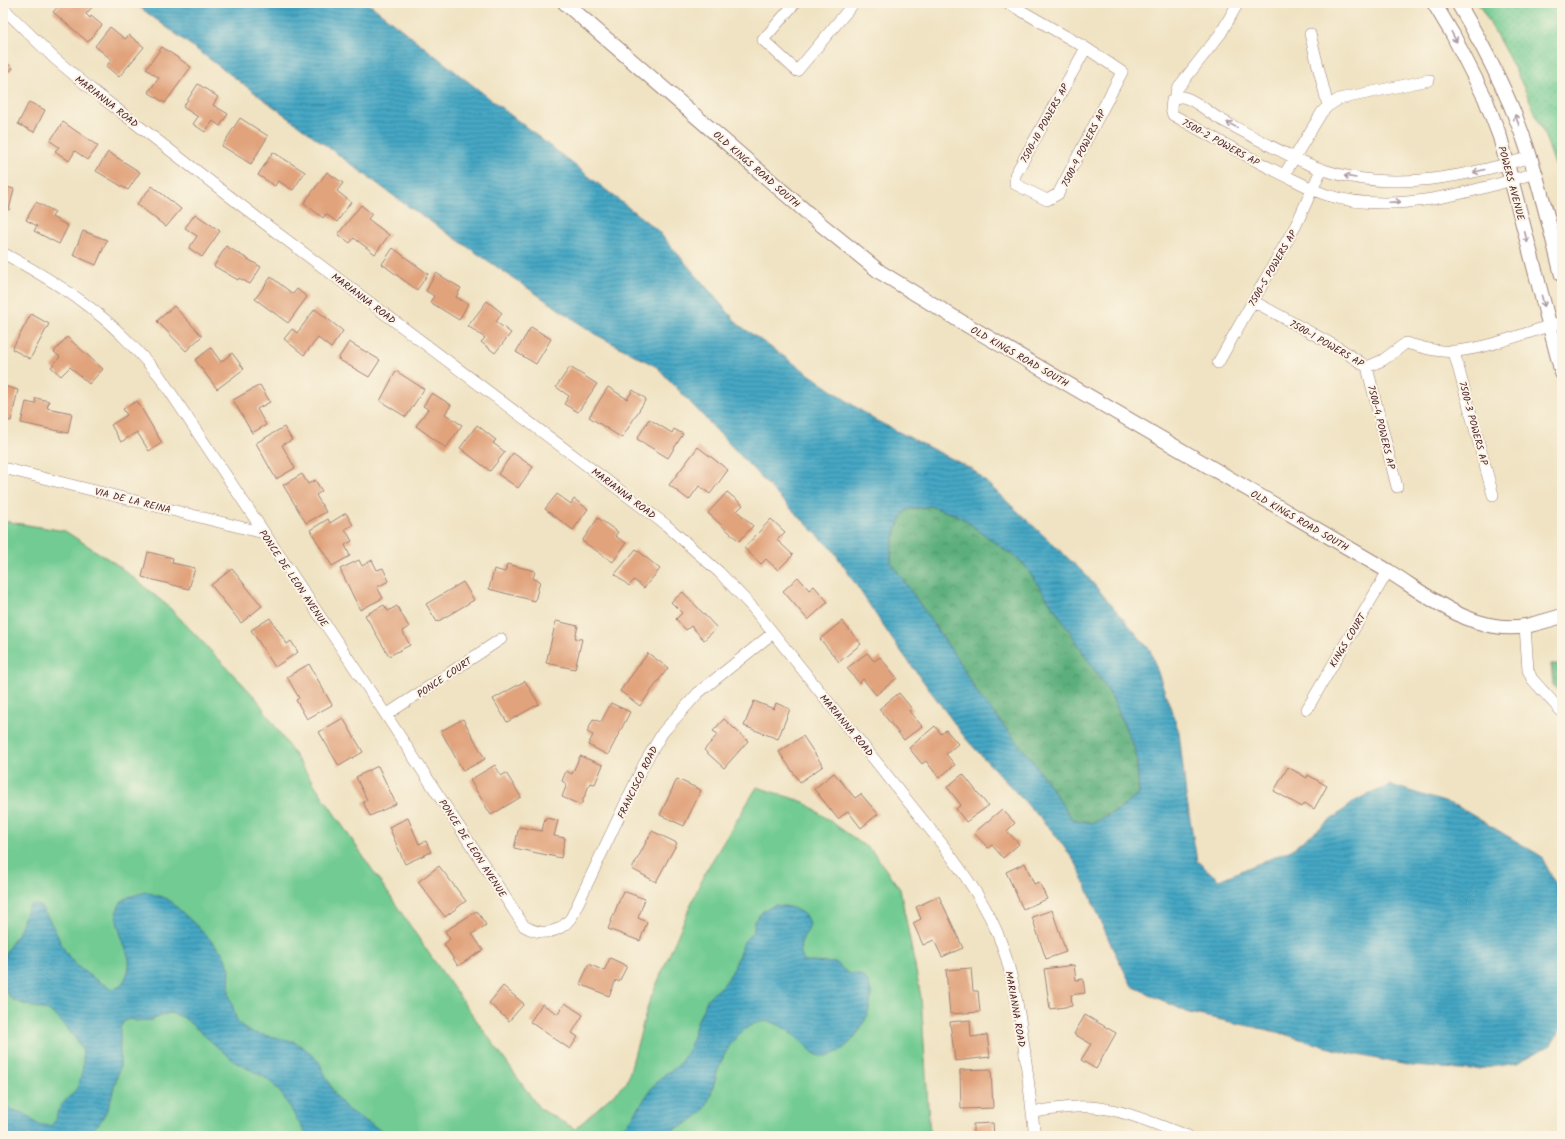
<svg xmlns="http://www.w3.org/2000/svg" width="1565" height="1139" viewBox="0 0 1565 1139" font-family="Kalam,sans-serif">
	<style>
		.grass { fill: #71cb92; stroke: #5e755e }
		.forest { fill: url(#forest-crowns); stroke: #536754 }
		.park { fill: url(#park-dots); stroke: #5e755e }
		.water { fill: url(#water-rules); stroke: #486378; fill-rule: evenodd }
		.building { fill: #e1a37b }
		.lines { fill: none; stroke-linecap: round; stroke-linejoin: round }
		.minor-casing { stroke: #9d8177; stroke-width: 12 }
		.tertiary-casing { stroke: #9d8177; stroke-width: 16 }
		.minor { stroke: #fff; stroke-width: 11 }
		.tertiary { stroke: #fff; stroke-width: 14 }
		.oneway { stroke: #ae9aa0 }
		.labels { text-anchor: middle; stroke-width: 4; stroke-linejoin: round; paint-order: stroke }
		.street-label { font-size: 10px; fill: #4a1f2b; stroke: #fcf5e5 }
	</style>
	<defs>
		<pattern id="forest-crowns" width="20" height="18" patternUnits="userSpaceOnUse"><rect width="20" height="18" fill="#5caf7c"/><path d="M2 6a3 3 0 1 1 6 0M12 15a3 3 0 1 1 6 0" fill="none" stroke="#4e8e66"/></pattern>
		<pattern id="park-dots" width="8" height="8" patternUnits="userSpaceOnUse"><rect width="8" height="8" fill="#71cb92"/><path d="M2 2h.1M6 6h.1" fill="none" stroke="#63ae7e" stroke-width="1.8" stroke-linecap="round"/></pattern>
		<pattern id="water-rules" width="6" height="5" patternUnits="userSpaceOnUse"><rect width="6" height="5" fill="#45a7c4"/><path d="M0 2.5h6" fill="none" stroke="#3c879f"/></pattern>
	</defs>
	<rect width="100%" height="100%" fill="#fcf5e5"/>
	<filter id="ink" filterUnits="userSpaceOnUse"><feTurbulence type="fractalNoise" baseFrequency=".025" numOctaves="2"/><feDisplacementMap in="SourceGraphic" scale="8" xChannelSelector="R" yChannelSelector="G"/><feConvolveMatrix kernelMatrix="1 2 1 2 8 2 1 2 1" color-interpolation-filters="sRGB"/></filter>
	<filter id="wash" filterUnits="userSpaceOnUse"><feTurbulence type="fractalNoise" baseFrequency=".012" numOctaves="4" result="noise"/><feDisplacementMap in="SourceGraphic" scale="16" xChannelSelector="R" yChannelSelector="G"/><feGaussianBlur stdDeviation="0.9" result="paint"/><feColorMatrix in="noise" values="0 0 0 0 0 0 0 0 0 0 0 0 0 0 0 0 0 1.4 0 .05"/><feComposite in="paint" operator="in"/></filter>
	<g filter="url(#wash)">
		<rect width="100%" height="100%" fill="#f0e3c3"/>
		<path class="grass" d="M3 521 65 531 119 566 168 606 256 698 430 955 539 1108 575 1129 627 1082 649 1002 704 874 757 787 804 802 873 852 900 889 921 997 930 1136H3Z"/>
		<path class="forest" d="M930 506 959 516 1023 563 1069 630 1112 697 1136 752 1139 794 1120 809 1093 823 1072 819 1034 763 978 694 956 657 891 562C891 542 896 527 906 510Z
			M1551 664H1562V695L1553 685Z"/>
		<path class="park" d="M1478 3H1562V187C1542 119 1514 64 1478 3Z"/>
		<path class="water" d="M134 3H368L657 230 739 325 873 419 972 469 1085 574 1150 650 1179 732 1186 795 1197 861 1219 880 1291 850 1358 799 1391 785 1457 806 1541 856 1558 888 1562 913V1027L1551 1045 1517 1063 1472 1070 1412 1066 1343 1052 1277 1032 1189 1013 1132 986 1112 947 1077 865 1054 833 966 739 892 639 833 550 784 502 657 367 595 334 402 202ZM930 506 959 516 1023 563 1069 630 1112 697 1136 752 1139 794 1120 809 1093 823 1072 819 1034 763 978 694 956 657 891 562C890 542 896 527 906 510Z
			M146 892 168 899 198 927 222 952 230 969 229 994 237 1021 249 1032 293 1041 307 1050 319 1062 335 1095 348 1110 390 1136H307L283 1096 274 1085 264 1077 235 1062 183 1017 169 1013 151 1020 137 1021 130 1019 124 1021 120 1028V1066L109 1106 101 1121 87 1136H3V1102L12 1110 24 1113 37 1124 50 1126 56 1120C57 1107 65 1101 74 1092 82 1083 85 1061 82 1050 79 1041 64 1025 57 1017 46 1006 26 1008 12 999 0 990 2 967 6 953 9 945 16 938 20 929 24 921 24 911 31 905H39C52 921 56 934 65 951 75 968 96 981 113 989L121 986C126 978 130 970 129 960 126 944 106 911 125 899 131 895 140 894 146 892Z
			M775 905C789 906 813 911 808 930 807 933 804 935 803 938 799 946 800 955 805 962L837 963C840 966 842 969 845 971 851 976 859 972 865 978 886 1000 848 1065 817 1055 814 1054 810 1050 808 1047 790 1033 772 1011 748 1027 736 1035 728 1047 722 1060 715 1075 713 1093 705 1108 697 1121 666 1135 650 1136 638 1137 626 1136 614 1136L632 1118 653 1086 665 1074 678 1066 690 1047 697 1022 708 998 726 982 733 970 744 942 754 930V921L763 911Z"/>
		<g id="blocks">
			<path class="building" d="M61 3H67L71 7 74 4 76 5 78 3 94 5 86 14 90 18 91 16 102 25 88 42 53 12Z
				M110 27 125 39 129 35 144 47 119 77 106 66 112 60 95 46Z
				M162 47 191 67 165 103 148 92 159 78 146 69Z
				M3 59 13 68 3 78Z
				M198 84 218 97 213 105 228 114 220 126 213 121 205 132 193 124 198 117 183 107Z
				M29 102 45 110 34 132 18 124Z
				M240 118 268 136 251 164 222 146Z
				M63 122 98 146 88 160 75 151 69 161 55 151 59 147 50 141Z
				M108 152 140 172 128 190 96 171Z
				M273 152 305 172 293 190 278 181 275 186 258 175Z
				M327 172 343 183 337 191 351 202 337 222 326 214 323 218 304 203Z
				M3 186 14 189 9 210 3 209Z
				M152 186 181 209 166 227 137 204Z
				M36 202 55 212 52 217 68 226 59 244 34 231 37 226 26 220Z
				M361 205 372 214 368 219 389 235 375 254 354 238 350 243 338 234Z
				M195 214 220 231 202 257 189 248 197 236 185 228Z
				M83 231 107 240 96 265 73 255Z
				M226 246 261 267 250 284 239 278 238 280 214 266Z
				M393 248 428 274 417 290 382 264Z
				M436 273 461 288 456 297 468 304 459 320 430 302 434 296 426 291Z
				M271 277 293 294 297 289 307 297 288 323 255 299Z
				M487 301 502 313 496 322 511 333 495 353 481 342 485 338 468 326Z
				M174 306 202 336 186 351 157 321Z
				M315 309 343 331 331 348 318 338 304 355 284 339 292 329 297 333Z
				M31 314 49 324 30 359 12 349Z
				M531 327 551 339 536 364 516 352Z
				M67 337 103 369 89 384 70 367 61 376 51 367 60 357 54 352Z
				M349 342 380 360 369 377 338 359Z
				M211 348 221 362 232 353 244 369 217 389 195 360Z
				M570 367 597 384 578 412 564 404 569 396 556 387Z
				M396 371 424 389 406 417 380 401Z
				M260 385 270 402 257 409 266 425 252 433 233 400Z
				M3 386 18 390 11 421 3 419Z
				M608 387 627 399 633 390 646 399 622 438 589 417Z
				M432 393 451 405 445 414 462 425 446 448 416 426 428 409 423 406Z
				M36 398 49 401 47 408 72 413 68 433 21 423 26 402 35 404Z
				M137 401 162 443 149 451 137 432 121 442 111 425 127 415 123 409Z
				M649 419 672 433 674 429 683 434 668 458 637 439Z
				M477 425 496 440 493 443 505 452 490 471 460 448Z
				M284 427 292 440 282 445 295 468 276 479 256 443Z
				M698 447 728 470 710 494 699 486 689 500 669 485Z
				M513 453 533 467 518 488 498 474Z
				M302 474 308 484 315 480 322 491 316 495 326 512 306 523 283 485Z
				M727 492 743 505 737 511 753 526 739 541 708 513Z
				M557 494 571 504 574 499 588 509 573 530 545 509Z
				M346 513 353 525 345 529 352 541 345 545 350 556 332 566 310 530 328 519 330 523Z
				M598 518 618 532 615 536 626 543 613 562 582 541Z
				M771 519 785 532 777 540 793 555 778 570 766 559 761 564 744 548Z
				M636 549 660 569 644 588 634 580 629 586 615 574Z
				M148 552 173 558 172 563 195 568 189 589 142 577Z
				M359 560 362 566 372 560 377 570 383 568 389 581 377 587 383 598 360 610 340 569Z
				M507 564 535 571 533 579 540 581 535 601 489 589 494 569 505 572Z
				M232 569 262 606 241 623 211 585Z
				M798 577 809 590 814 586 828 602 808 620 783 591Z
				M463 582 474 600 437 622 426 604Z
				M683 592 717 628 704 640 691 626 686 630 676 619 682 613 671 602Z
				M384 605 388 611 397 606 409 627 402 631 410 645 389 656 365 615Z
				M270 618 287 644 291 641 298 652 275 667 251 630Z
				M556 621 578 626 575 638 582 639 575 669 546 663Z
				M842 621 861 644 839 662 820 639Z
				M648 653 668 668 640 706 620 691Z
				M867 653 874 661 880 657 897 678 876 695 863 679 859 683 847 668Z
				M309 664 332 705 307 719 296 700 299 698 287 677Z
				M525 681 539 704 507 722 493 699Z
				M899 693 912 709 909 711 922 726 904 740 879 709Z
				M754 701 774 709 776 703 790 709 778 739 744 726Z
				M611 703 630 712 608 755 588 745 593 735 587 732 593 719 601 722Z
				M343 718 363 752 339 766 319 732Z
				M463 719 485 759 463 771 441 731Z
				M724 719 748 741 724 768 704 750 718 734 713 731Z
				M935 726 941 734 946 730 958 744 946 754 955 765 939 778 926 761 922 764 909 748Z
				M803 736 823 766 800 782 779 752Z
				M580 756 603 765 595 784 590 783 581 805 562 797 567 784 562 781 566 771 572 774Z
				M495 765 501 776 506 773 521 797 491 815 470 780Z
				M378 766 396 804 370 816 363 802 367 800 356 777Z
				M1288 767 1307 778 1308 775 1327 786 1314 809 1305 803 1302 807 1274 791Z
				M834 773 855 798 861 794 878 814 861 828 848 811 838 819 814 789Z
				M963 774 988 806 966 822 956 809 961 805 947 787Z
				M677 779 701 790 684 826 660 815Z
				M1002 809 1015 823 1007 831 1019 844 1003 858 992 845 988 848 974 833Z
				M408 818 419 844 426 841 431 852 405 864 389 827Z
				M545 818 558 820 554 836 565 838 561 858 514 848 519 827 542 831Z
				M652 831 677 843 656 882 632 869Z
				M1025 863 1034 884 1039 882 1047 899 1023 909 1006 872Z
				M439 866 466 901 445 917 418 882Z
				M623 891 645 899 638 918 647 922 640 941 608 929Z
				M939 896 963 948 942 957 934 940 923 945 913 923 921 919 916 907Z
				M1052 910 1066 952 1046 959 1032 917Z
				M477 911 486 925 472 934 483 950 458 966 444 944 450 939 445 931Z
				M610 958 627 966 619 982 616 980 609 996 580 984 589 964 604 971Z
				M1074 965 1076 980 1083 979 1085 993 1071 995 1072 1006 1050 1009 1044 969Z
				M971 968 973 991H978L980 1012 950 1014 946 970Z
				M503 986 524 1004 509 1021 489 1003Z
				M565 1003 583 1015 572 1033 578 1037 570 1049 530 1022 542 1004 558 1014Z
				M1085 1015 1116 1033 1096 1069 1081 1060 1091 1044 1074 1034Z
				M970 1020 971 1037 987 1035 990 1057 955 1061 950 1022Z
				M991 1069 993 1108 961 1109 960 1070Z
				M993 1123 994 1136H973V1124Z"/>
		</g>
	</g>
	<g filter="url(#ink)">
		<use href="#blocks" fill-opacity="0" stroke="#9d8177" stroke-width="1"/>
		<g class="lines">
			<g class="minor-casing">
				<path id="minor" d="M795 3 763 40 797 71 854 3
					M1008 3 1086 48 1122 72 1058 194 1047 200 1015 184V175L1086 48
					M3 8 54 58 91 89 264 223 666 525 719 572 753 608 942 844C965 875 989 908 1002 945 1022 1001 1027 1076 1035 1136
					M1310 34 1328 106
					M1175 98 1177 89 1221 33 1238 3
					M1530 157C1459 179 1377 195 1306 163 1276 150 1248 134 1220 119 1209 113 1198 102 1186 98 1181 96 1176 97 1172 100L1171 109 1173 115 1182 120C1219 141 1256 162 1294 180 1305 185 1316 192 1327 195 1392 216 1472 192 1535 173
					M1284 175 1322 112 1328 106 1339 99 1429 80
					M3 253C36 271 69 290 98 314 121 332 140 354 159 375L386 715 524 926C541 936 558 934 571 918L644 764 663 732 698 693 773 633
					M1253 301 1339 348 1367 367 1383 360 1406 343C1421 347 1439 353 1455 351 1487 349 1530 331 1562 322
					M1454 352 1493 495
					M1218 363 1296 225 1321 170
					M1367 367 1397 487
					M3 468 264 533
					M1525 626 1528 670 1532 679 1562 712
					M1307 709 1388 571
					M386 715 501 639
					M1032 1112C1051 1110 1071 1105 1091 1107 1124 1109 1157 1125 1188 1136"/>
			</g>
			<g class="tertiary-casing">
				<path id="tertiary" d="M565 3 818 222 880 272 960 321 1388 571C1430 597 1474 635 1526 626 1538 623 1550 620 1562 616
					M1434 3 1453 35 1485 98 1500 137 1562 373
					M1458 3C1487 52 1513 103 1530 157 1543 196 1552 236 1562 275"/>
			</g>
			<use href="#minor" class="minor"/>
			<use href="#tertiary" class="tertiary"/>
		</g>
		<defs><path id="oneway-shaft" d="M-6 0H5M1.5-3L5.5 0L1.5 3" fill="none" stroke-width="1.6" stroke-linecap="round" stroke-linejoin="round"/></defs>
		<g class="oneway">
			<use href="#oneway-shaft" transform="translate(1454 37) rotate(62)"/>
			<use href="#oneway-shaft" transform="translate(1517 120) rotate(-111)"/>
			<use href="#oneway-shaft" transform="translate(1232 125) rotate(-152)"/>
			<use href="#oneway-shaft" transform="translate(1479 171) rotate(165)"/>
			<use href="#oneway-shaft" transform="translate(1350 177) rotate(-170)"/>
			<use href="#oneway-shaft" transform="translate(1395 202) rotate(-2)"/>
			<use href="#oneway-shaft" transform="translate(1526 237) rotate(75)"/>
			<use href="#oneway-shaft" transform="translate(1543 301) rotate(75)"/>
		</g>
	</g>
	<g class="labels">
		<g class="street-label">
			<text transform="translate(107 101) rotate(38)" y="4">MARIANNA ROAD</text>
			<text transform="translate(1044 123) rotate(-61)" y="4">7500-10 POWERS AP</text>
			<text transform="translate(1221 142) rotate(29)" y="4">7500-2 POWERS AP</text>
			<text transform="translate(1083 148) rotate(-63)" y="4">7500-9 POWERS AP</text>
			<text transform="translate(757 169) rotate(41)" y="4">OLD KINGS ROAD SOUTH</text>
			<text transform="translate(1512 183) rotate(75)" y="4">POWERS AVENUE</text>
			<text transform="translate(1272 268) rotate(-60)" y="4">7500-5 POWERS AP</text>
			<text transform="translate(364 298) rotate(37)" y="4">MARIANNA ROAD</text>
			<text transform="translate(1327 343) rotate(30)" y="4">7500-1 POWERS AP</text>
			<text transform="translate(1020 356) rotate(30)" y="4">OLD KINGS ROAD SOUTH</text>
			<text transform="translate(1474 423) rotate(75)" y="4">7500-3 POWERS AP</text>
			<text transform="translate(1382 427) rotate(76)" y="4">7500-4 POWERS AP</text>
			<text transform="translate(624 493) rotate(37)" y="4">MARIANNA ROAD</text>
			<text transform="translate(133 500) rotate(14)" y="4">VIA DE LA REINA</text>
			<text transform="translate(1300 520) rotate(30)" y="4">OLD KINGS ROAD SOUTH</text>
			<text transform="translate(294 578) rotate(56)" y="4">PONCE DE LEON AVENUE</text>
			<text transform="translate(1347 640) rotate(-59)" y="4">KINGS COURT</text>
			<text transform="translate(444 677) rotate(-34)" y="4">PONCE COURT</text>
			<text transform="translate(847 725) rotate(50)" y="4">MARIANNA ROAD</text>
			<text transform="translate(637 782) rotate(-64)" y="4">FRANCISCO ROAD</text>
			<text transform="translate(473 848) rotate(57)" y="4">PONCE DE LEON AVENUE</text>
			<text transform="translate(1016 1009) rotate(80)" y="4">MARIANNA ROAD</text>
		</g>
	</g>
	<rect width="1565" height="1139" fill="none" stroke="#fcf5e5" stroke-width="16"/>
</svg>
